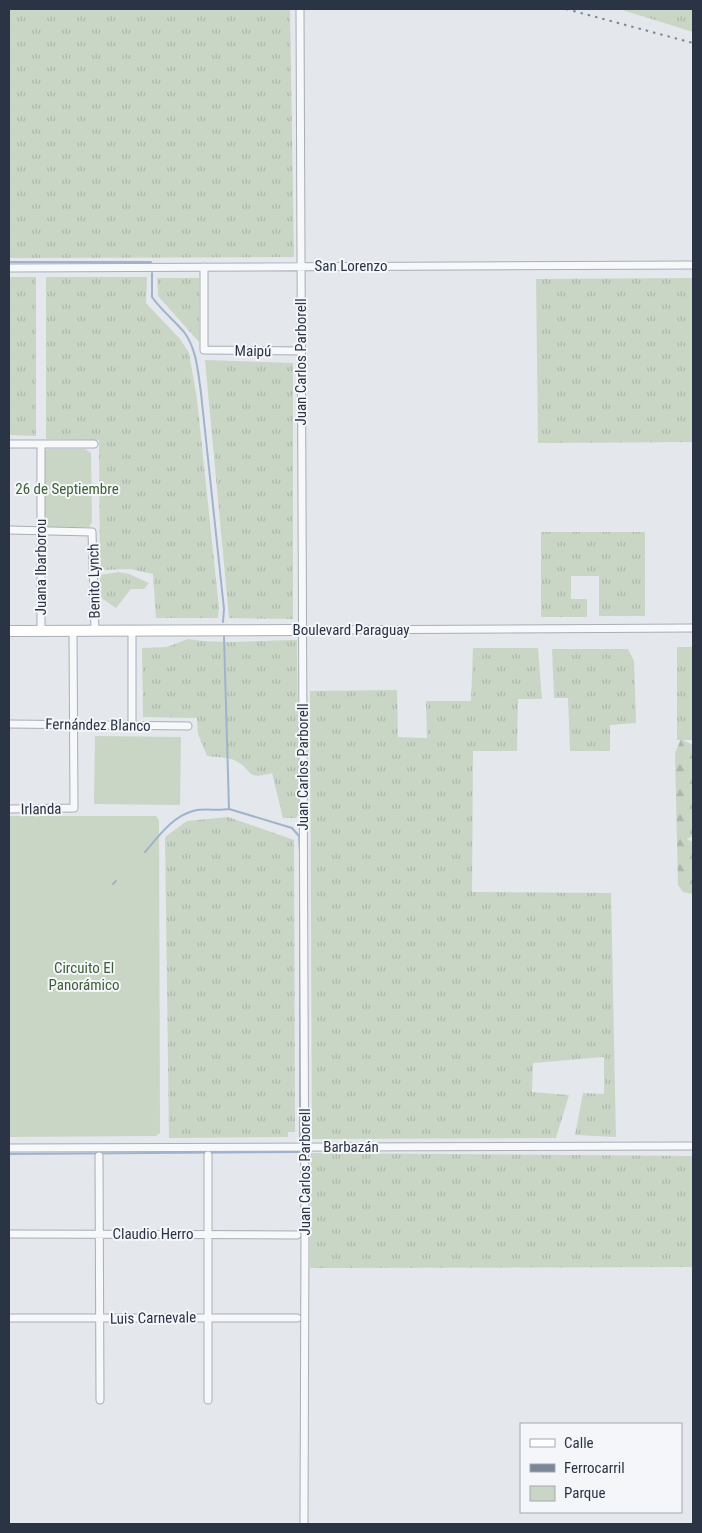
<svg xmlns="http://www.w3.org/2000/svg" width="702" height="1533" viewBox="0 0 702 1533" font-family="'Roboto Condensed',sans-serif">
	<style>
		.grass { fill: url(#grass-tufts) }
		.forest { fill: url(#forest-firs) }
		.green { fill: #c9d6c5 }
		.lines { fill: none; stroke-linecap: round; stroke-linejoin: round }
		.stream { stroke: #9fb4cc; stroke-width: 2 }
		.street-casing { stroke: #a9aeb7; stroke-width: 9 }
		.secondary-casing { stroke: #a9aeb7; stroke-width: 12 }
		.street { stroke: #f7f8fa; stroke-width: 7 }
		.secondary { stroke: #fff; stroke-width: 10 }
		.rail { stroke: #7d8696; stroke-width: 2; stroke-dasharray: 2.5 5; stroke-linecap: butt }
		.labels { text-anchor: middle; stroke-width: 4; stroke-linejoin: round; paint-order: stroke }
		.street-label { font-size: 15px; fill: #2b3445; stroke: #f4f6f9 }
		.park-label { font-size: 15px; fill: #3f6138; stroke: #f4f6f9 }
	</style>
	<defs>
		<pattern id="grass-tufts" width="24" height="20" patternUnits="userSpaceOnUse" patternTransform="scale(1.25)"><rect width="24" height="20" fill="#c9d6c5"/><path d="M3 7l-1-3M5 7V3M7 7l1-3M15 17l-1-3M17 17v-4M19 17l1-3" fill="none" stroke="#adb8ab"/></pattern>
		<pattern id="forest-firs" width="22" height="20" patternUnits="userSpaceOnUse" patternTransform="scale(1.25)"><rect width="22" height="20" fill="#c9d6c5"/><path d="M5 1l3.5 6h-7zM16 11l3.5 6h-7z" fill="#adb8ab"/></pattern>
	</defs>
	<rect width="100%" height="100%" fill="#e4e7ec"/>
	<path class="grass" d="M9 9H290L294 257 9 258Z
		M619 9H693V32Z
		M9 277H36V436L9 435Z
		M46 277H147L146 303 180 339 189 353 197 399 219 608 218 618H156L153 574 130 569 100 570 99 440 46 439Z
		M157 278H199V342L158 296Z
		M693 278V442L538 443 536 279Z
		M205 360 293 363V619L229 618Z
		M541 532H645V616H599V576H571V599H587V617H541Z
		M119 572 129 574 149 583 144 589H131L116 608 100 597V575Z
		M188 639C224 645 261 640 297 640L299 814 296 818H283L272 773C243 781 254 769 234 760 227 757 215 757 207 756L198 734 197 718 143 717 142 648 167 647Z
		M677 647H693V740H677Z
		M473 648H538L542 699H518L517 751H473L472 892 611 893 616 1137 575 1135 583 1093 604 1094V1057L533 1063 532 1092 569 1095 556 1138 312 1139 310 691 397 690 398 737 427 738 426 701H471Z
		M552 649H628L634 661 636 723 610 725V751H570L568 698H554Z
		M228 817 294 840 295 1132H288V1137L169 1138 165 837 187 821Z
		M311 1153 693 1156V1267L310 1268Z"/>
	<path class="forest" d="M681 739 693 745V836L687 839 693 842V894L683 892 678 885 675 753Z"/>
	<path class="green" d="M48 449H85L91 453 92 522 89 527 48 528 43 526 44 451Z
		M95 736 181 737 180 805 94 804Z
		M9 816H156L159 820 160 1133 156 1136 9 1137Z"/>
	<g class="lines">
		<path class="stream" d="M9 262H151
			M152 273V297C161 310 174 320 184 332 197 349 198 373 201 393L224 609 223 622
			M229 809 292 828 299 836 300 852
			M145 852C158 837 173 816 193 811 204 808 217 811 229 809L224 637
			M113 884 116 881
			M300 1142V867
			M9 1154 300 1152"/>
		<g class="street-casing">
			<path id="street" d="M300 9 305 1235 304 1524
				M204 267V350L302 351
				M9 268 693 265
				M9 444H94
				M9 530 92 532 95 631
				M302 630 693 628
				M41 631V444
				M9 724 188 726
				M132 725V631
				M9 809 74 808 73 631
				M9 1148 693 1146
				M208 1155V1400
				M99 1156 100 1400
				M9 1234 297 1235
				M9 1318H297"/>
		</g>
		<g class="secondary-casing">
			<path id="secondary" d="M9 631 302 630"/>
		</g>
		<use href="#street" class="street"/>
		<use href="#secondary" class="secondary"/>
		<path class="rail" d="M566 9 693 43"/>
	</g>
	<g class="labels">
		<g class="street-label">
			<text x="351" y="271">San Lorenzo</text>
			<text transform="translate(253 351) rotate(1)" y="5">Maipú</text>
			<text transform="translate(301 362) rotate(-90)" y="5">Juan Carlos Parborell</text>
			<text transform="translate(41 567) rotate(-90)" y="5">Juana Ibarborou</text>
			<text transform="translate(94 581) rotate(-91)" y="5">Benito Lynch</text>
			<text x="351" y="635">Boulevard Paraguay</text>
			<text transform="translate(98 725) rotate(1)" y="5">Fernández Blanco</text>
			<text transform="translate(303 767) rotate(-90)" y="5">Juan Carlos Parborell</text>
			<text transform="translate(41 809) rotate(-1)" y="5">Irlanda</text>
			<text x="351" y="1152">Barbazán</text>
			<text transform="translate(305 1172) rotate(-90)" y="5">Juan Carlos Parborell</text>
			<text x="153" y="1239">Claudio Herro</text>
			<text transform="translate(153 1318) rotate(-1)" y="5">Luis Carnevale</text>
		</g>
		<g class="park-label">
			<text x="67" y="494">26 de Septiembre</text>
			<text x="84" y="973">Circuito El<tspan x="84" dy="17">Panorámico</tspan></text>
		</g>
	</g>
	<rect width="702" height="1533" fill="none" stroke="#2b3445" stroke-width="20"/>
	<rect x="520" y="1423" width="162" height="90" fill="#f4f6f9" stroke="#a4a8b1"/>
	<rect x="530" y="1439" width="25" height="8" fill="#ffffff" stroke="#a4a8b1"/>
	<text x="564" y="1448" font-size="15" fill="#2b3445">Calle</text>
	<rect x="530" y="1464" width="25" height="8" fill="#7d8696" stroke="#a4a8b1"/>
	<text x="564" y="1473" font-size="15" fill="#2b3445">Ferrocarril</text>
	<rect x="530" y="1486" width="25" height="15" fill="#c9d6c5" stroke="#a4a8b1"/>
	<text x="564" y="1498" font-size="15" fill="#2b3445">Parque</text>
</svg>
